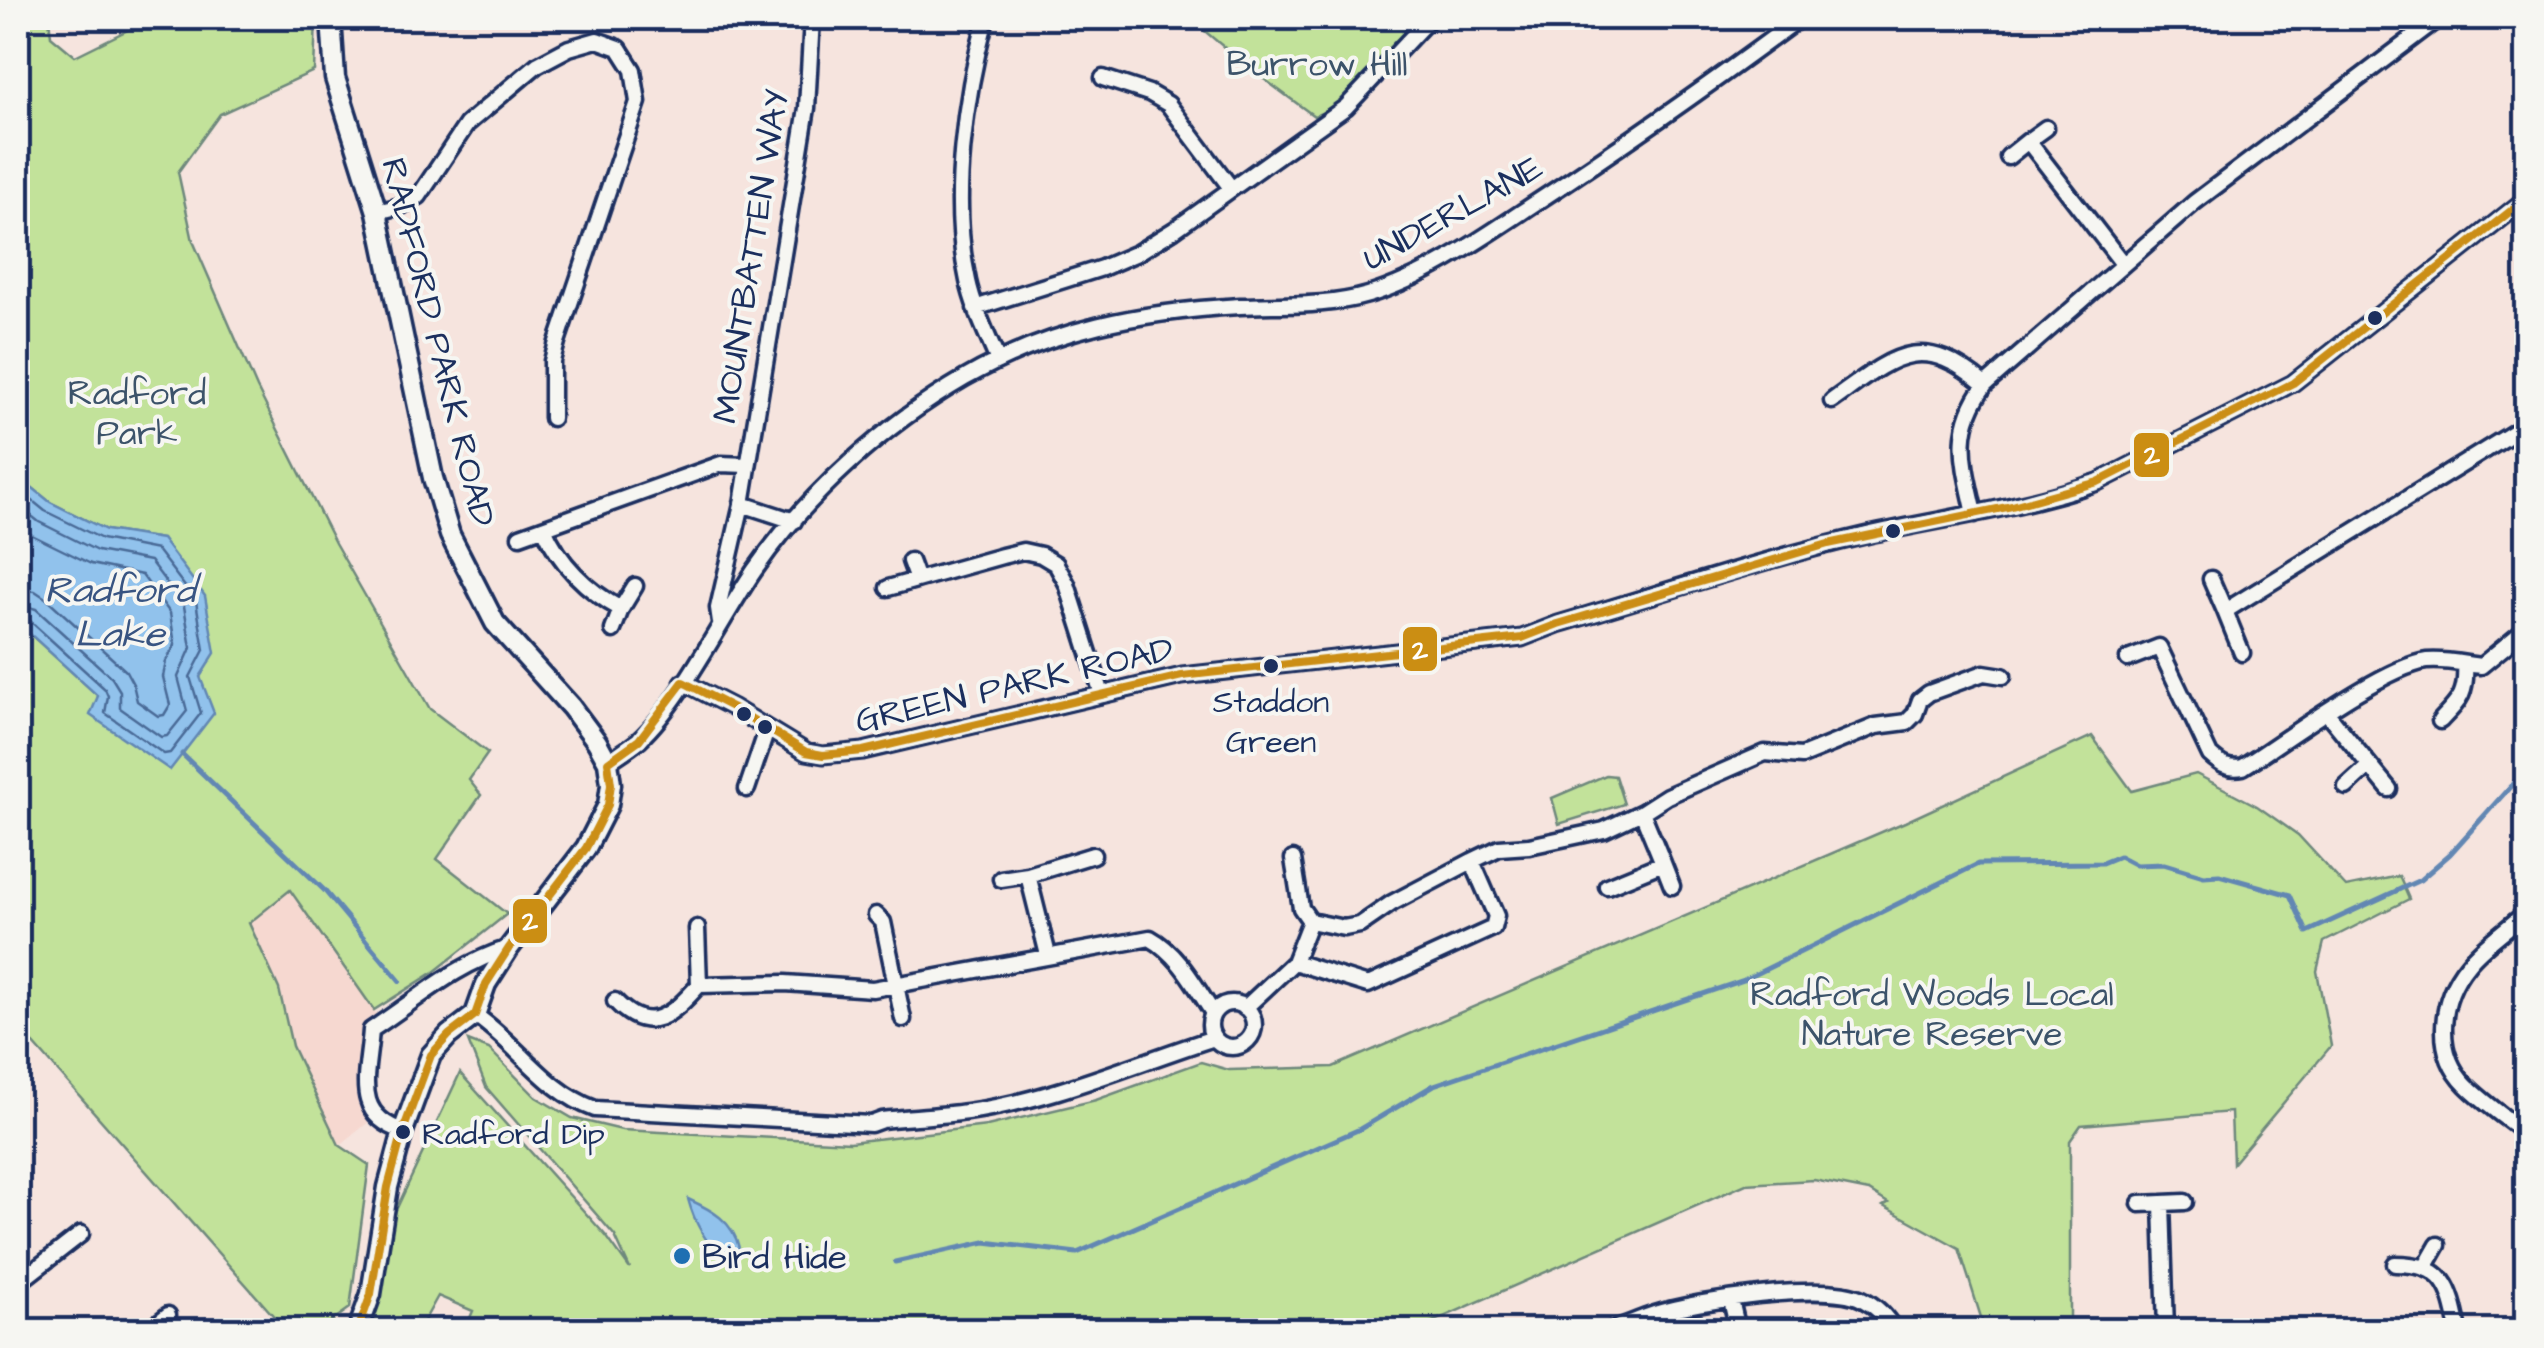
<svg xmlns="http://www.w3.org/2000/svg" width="2544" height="1348" viewBox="0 0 2544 1348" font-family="'Architects Daughter',sans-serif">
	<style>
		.built { fill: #f6d8d0 }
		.green { fill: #c2e29a; stroke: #6e887c; stroke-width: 2.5 }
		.water { fill: #91c2ec; stroke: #6287b3; stroke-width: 2.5 }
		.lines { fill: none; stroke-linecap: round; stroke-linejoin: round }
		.shore { stroke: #4a6a97; stroke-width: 2.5 }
		.stream { stroke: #6287b3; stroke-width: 5 }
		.minor-casing { stroke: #1b2f5e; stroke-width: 21 }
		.tertiary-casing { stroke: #1b2f5e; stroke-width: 25 }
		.minor { stroke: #f6f6f2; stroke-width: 14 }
		.tertiary { stroke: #f6f6f2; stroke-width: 18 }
		.bus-1-casing { stroke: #f6f6f2; stroke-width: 15 }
		.bus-1 { stroke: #cb8e13; stroke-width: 8 }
		.bus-dot { fill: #1b2f5e; stroke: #f6f6f2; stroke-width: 4 }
		.poi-dot { fill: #1f6fb2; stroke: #f6f6f2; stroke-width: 4 }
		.labels { text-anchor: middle; stroke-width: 8; stroke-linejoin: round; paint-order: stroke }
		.bus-label { font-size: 32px; fill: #1b2f5e; stroke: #f6f6f2 }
		.park-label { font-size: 35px; fill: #3c536a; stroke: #f6f6f2 }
		.street-label { font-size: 35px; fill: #1b2f5e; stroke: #f6f6f2 }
		.poi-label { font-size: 35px; fill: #1b2f5e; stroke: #f6f6f2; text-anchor: start }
		.water-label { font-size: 38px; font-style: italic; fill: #385482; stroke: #f6f6f2 }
		.line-badge { stroke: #f6f6f2; stroke-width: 4 }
		.badge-label { font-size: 28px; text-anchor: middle; font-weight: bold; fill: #fff }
	</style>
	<rect width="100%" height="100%" fill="#f6e4de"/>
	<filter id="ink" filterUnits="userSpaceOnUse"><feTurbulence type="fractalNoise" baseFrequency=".01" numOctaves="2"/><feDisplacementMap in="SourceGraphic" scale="20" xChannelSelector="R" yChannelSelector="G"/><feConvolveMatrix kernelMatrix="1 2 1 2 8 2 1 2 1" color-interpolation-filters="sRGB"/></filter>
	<g filter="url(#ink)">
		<path class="built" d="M290 889 383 1023 371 1030 362 1096 375 1117 339 1146 292 1046 279 989 249 923Z"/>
		<path class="green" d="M18 18H49L51 36 75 56 152 18H316L314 71 220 114 178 172 193 241 257 388 335 543 430 709 488 753 469 780 481 795 437 859 507 914 434 972 374 1010 290 890 249 923 279 989 292 1046 339 1145 369 1165 350 1308 319 1330H286L18 1026V623L98 696 200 677 162 539 106 530 50 502 18 476Z
			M1189 18H1423L1361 85 1330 110 1314 116 1249 68Z
			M2092 736 2132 791 2196 774 2257 806 2298 835 2346 887 2399 876 2409 899 2324 942 2317 971 2331 1046 2233 1163 2231 1112 2081 1125 2070 1141V1330H1985L1959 1248 1883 1206 1888 1203 1869 1191 1814 1180 1746 1184 1414 1330H465L473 1311 438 1296 419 1330H361L396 1210 460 1073 607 1237 630 1269 615 1236 486 1087 468 1041 489 1049 536 1097 572 1118 622 1130 850 1142 987 1126 1096 1100 1201 1062 1229 1070 1333 1067 1905 822Z
			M1606 775 1615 776 1624 804 1559 824 1552 798Z"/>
		<path class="water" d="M18 476 50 502 106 530 162 539 205 596 215 653 200 677 214 713 170 770 90 715 98 696 18 623Z
			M688 1199C712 1210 733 1221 739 1248L734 1255 722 1258C705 1242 694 1221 688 1199Z"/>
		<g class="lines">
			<path class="shore" d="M18 489 45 511 102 539 157 550 196 601 204 650 190 677 201 713 170 753 164 754 105 713 108 696 105 689 28 619 18 616
				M18 505 39 522 97 551 150 561 184 606 191 648 178 677 187 711 167 736 161 737 120 708V691L112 678 36 609 18 604
				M18 524 32 535 91 564 142 575 170 613 175 645 166 661 163 677 170 705 164 715 158 716 137 701 133 684 126 671 47 599 35 591 18 589"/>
			<path class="stream" d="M182 754 324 890 400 981
				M895 1262 985 1242 1077 1253 1360 1129 1434 1085 1744 980 1978 864 2102 863 2119 856 2136 865 2164 864 2204 876 2219 875 2290 895 2307 932 2420 880 2450 854 2526 769"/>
			<g class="minor-casing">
				<path id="minor" d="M986 18C965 95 950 201 968 281 974 309 987 334 998 361
					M1103 78 1149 93 1168 104 1231 188
					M2046 128 2028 141 2123 264
					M2008 157 2028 141
					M377 212 401 206 419 196 467 124 537 65 569 48 597 40 619 48 633 70 638 102 557 342 552 361V418
					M975 308 1102 268 1137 253 1174 230 1346 107 1430 18
					M1832 401C1892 358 1919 329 1985 385
					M742 504 794 521
					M1975 514C1964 463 1952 430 1985 385L2195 202 2439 18
					M544 528C559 563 587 591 621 609L613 630
					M520 536 721 464 747 465
					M910 561 917 580
					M2211 579 2225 611
					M888 588 1002 556 1023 551 1041 555 1056 564 1067 584 1102 694
					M621 609 635 586
					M720 622 718 608 742 504 807 108 812 18
					M2242 653 2225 611 2526 425
					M2128 659 2159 647 2210 755C2221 765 2229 770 2243 767 2284 741 2383 667 2427 661 2445 659 2464 664 2481 666L2526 629
					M683 682 732 707 806 752 823 755 863 751 1182 676 1522 638 1558 624C1660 594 1763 559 1867 535 1944 518 2023 508 2098 482L2293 383 2526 199
					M2327 713 2389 789
					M2440 721C2460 700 2467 694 2465 664
					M608 762C618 755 630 748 639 740 682 700 720 621 754 571 807 494 884 425 965 378 1053 328 1140 312 1240 306 1283 304 1327 307 1368 295 1430 276 1487 235 1540 200 1629 142 1715 81 1800 18
					M2346 787 2369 766
					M747 789 767 730
					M1293 859 1301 908 1310 921
					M1663 863 1672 886
					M1001 879 1028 875
					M1607 886 1663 863 1642 812
					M2526 912C2508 929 2483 945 2468 964 2440 998 2433 1052 2466 1085 2484 1103 2506 1118 2526 1134
					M876 915 883 922 903 1019
					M697 928 699 985
					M1048 955 1028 875 1093 855
					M1294 962 1310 921 1344 928 1360 925 1392 903 1472 861
					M615 1001C649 1037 672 1015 699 985L785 983 873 989 1150 938C1179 954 1195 986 1213 1013
					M1210 1025a22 22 0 1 1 44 0a22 22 0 1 1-44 0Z
					M1245 1008 1294 962 1368 985 1493 928 1496 916 1472 861 1499 848 1529 846 1604 830 1642 812 1667 796 1765 753 1802 756 1876 726 1907 722 1915 714 1920 700 1929 693 1984 673 2003 676
					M475 1015C518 1044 545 1091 595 1109L871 1124 882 1120C910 1117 939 1116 967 1112 1052 1100 1133 1064 1214 1038
					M403 1131C351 1114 368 1075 371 1030 417 1000 456 964 509 948
					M2162 1203 2166 1330
					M2140 1204 2185 1202
					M2395 1264C2445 1264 2450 1286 2459 1330
					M2426 1266 2438 1245
					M18 1283 81 1234
					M1731 1300 1738 1330
					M149 1330 168 1315
					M1611 1330C1626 1325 1640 1319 1655 1314 1695 1301 1826 1281 1862 1299 1876 1306 1887 1317 1894 1330"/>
			</g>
			<g class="tertiary-casing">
				<path id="tertiary" d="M331 18 335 78 377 212 433 478 450 535 495 623 571 707 597 742 608 762 611 784 608 805 586 848 509 948 486 984 475 1015 449 1035 431 1055 403 1131 388 1187 371 1294 358 1330"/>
			</g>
			<use href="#minor" class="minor"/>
			<use href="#tertiary" class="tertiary"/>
			<g class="bus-1-casing">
				<path id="bus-1" d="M358 1330 371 1294 388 1187 403 1131 431 1055 449 1035 475 1015 486 984 509 948 586 848 608 805 611 784 608 762 639 740 683 682 732 707 806 752 823 755 863 751 1182 676 1522 638 1558 624 1828 544 2012 506 2098 482 2293 383 2526 199"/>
			</g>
			<use href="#bus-1" class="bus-1"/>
		</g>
	</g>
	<g class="bus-dot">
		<circle cx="2375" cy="318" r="9"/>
		<circle cx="1893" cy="531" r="9"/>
		<circle cx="1271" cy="666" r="9"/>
		<circle cx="744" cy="714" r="9"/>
		<circle cx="765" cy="727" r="9"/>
		<circle cx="403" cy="1132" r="9"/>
	</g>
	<circle class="poi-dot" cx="682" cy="1256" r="10"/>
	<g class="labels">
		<g class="bus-label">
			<text x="1271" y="712">Staddon<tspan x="1271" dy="40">Green</tspan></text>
			<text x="422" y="1144" text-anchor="start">Radford Dip</text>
		</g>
		<g class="park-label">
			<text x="1317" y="75">Burrow Hill</text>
			<text x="137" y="404">Radford<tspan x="137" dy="40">Park</tspan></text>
			<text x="1932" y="1005">Radford Woods Local<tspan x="1932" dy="40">Nature Reserve</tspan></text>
		</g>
		<g class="street-label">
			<text transform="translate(1452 212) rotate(-29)" y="12">UNDERLANE</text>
			<text transform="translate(750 256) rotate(-81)" y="12">MOUNTBATTEN WAY</text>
			<text transform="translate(439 342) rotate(76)" y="12">RADFORD PARK ROAD</text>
			<text transform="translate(1014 684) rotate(-13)" y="12">GREEN PARK ROAD</text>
		</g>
		<g class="poi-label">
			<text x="702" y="1268">Bird Hide</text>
		</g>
		<g class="water-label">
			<text x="120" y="602">Radford<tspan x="120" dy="44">Lake</tspan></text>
		</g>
	</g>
	<g class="line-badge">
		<rect x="2132" y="431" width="39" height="48" rx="10" fill="#cb8e13"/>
		<rect x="1401" y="625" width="38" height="48" rx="10" fill="#cb8e13"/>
		<rect x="511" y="897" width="38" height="48" rx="10" fill="#cb8e13"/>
	</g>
	<g class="badge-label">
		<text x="2152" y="464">2</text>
		<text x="1420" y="659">2</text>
		<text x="530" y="930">2</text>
	</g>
	<rect width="2544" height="1348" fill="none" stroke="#f6f6f2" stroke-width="60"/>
	<rect x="30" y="30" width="2484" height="1288" fill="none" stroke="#1b2f5e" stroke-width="4" filter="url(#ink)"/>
</svg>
